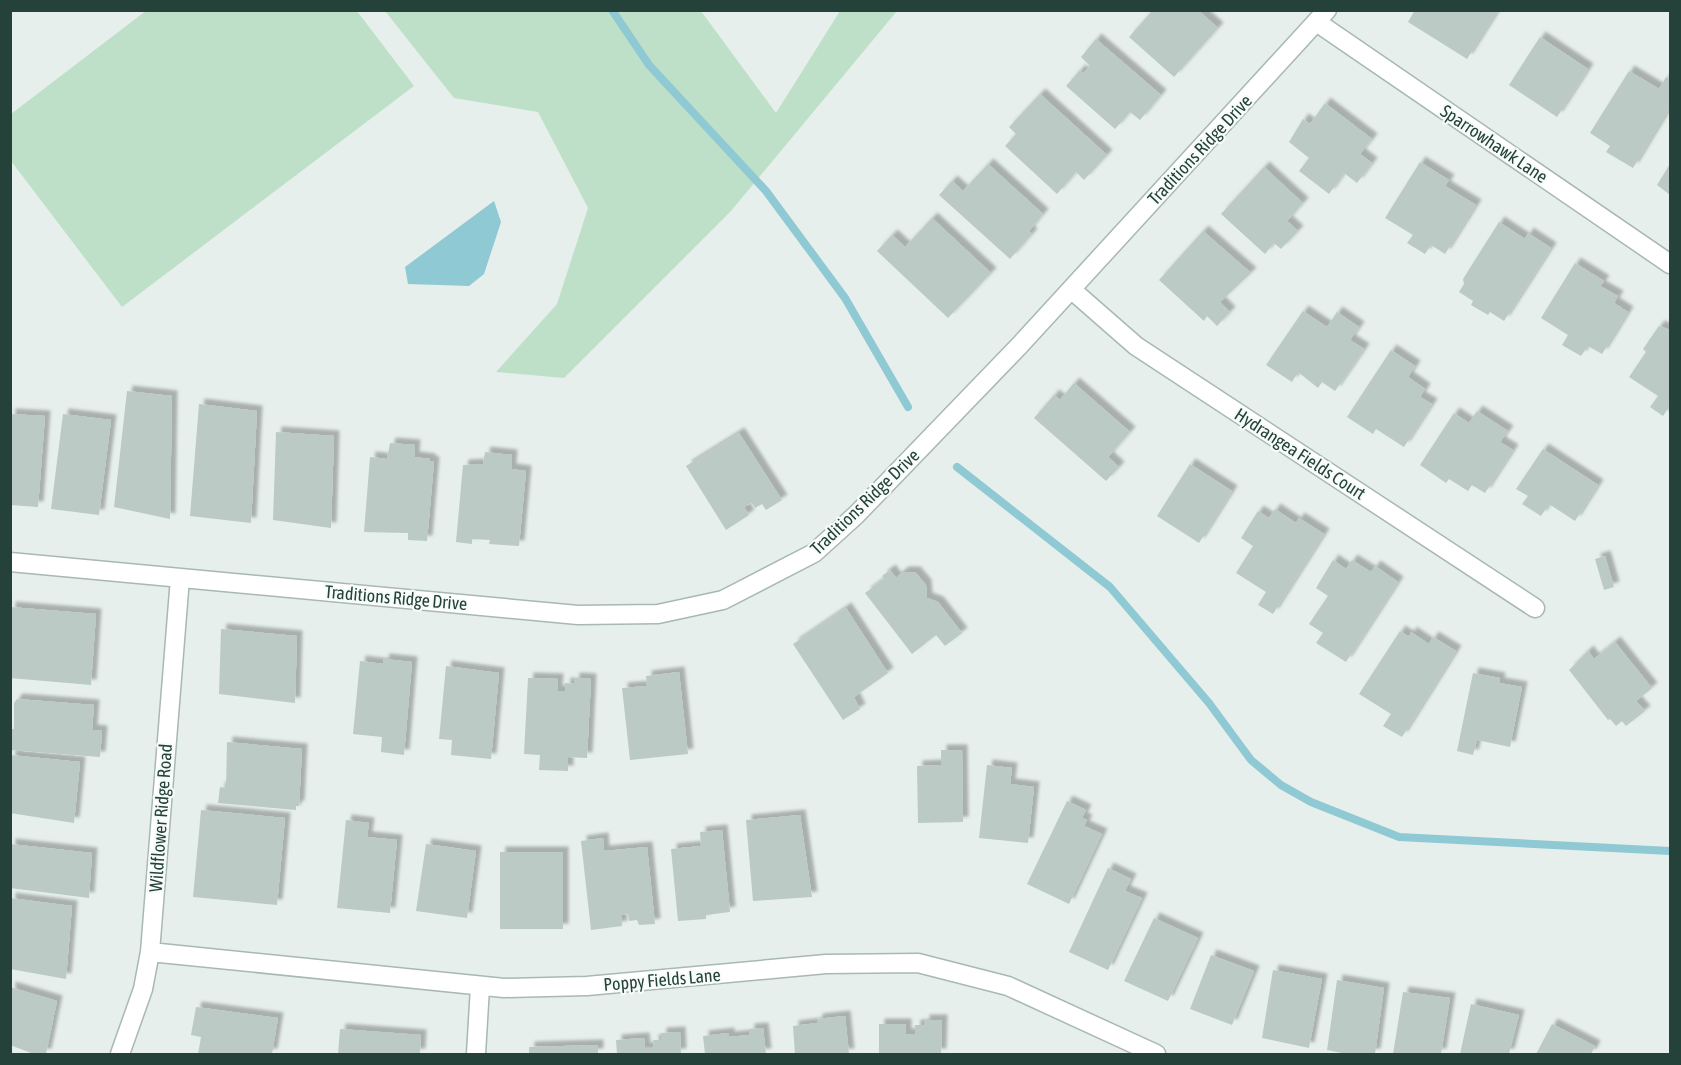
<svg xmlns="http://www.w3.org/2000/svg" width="1681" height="1065" viewBox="0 0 1681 1065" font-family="'Asap Condensed',sans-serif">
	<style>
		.green { fill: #bfe0c8 }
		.water { fill: #8ec9d4 }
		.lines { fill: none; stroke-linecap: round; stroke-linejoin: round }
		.stream { stroke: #8ec9d4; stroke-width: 8 }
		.building { fill: #bbcac4; filter: url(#shadow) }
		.minor-casing { stroke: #a8b8b2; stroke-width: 21 }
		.minor { stroke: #fff; stroke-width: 18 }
		.labels { text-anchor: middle; stroke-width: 4.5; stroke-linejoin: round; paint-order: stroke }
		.street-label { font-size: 18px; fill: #24423a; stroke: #f7fbf9 }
	</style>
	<defs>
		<filter id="shadow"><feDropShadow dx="5.5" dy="-5.5" stdDeviation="1.5" flood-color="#0004"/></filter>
	</defs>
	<rect width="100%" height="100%" fill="#e6efeb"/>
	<path class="green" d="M147 10 357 11 414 86 122 307 11 161V114Z
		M385 11H701L776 113 840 11H897L731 211 564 378 496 372 557 304 588 208 538 112 454 98Z"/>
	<path class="water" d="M494 201 501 222 484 274 469 286 408 284 405 267Z"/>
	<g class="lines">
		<path class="stream" d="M612 10 649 65 766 191 845 298 908 407
			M957 467 1110 587 1209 703 1251 760 1281 785 1311 802 1399 837 1670 851"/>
	</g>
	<path class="building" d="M1153 10H1198L1218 28 1174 77 1129 37Z
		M1415 10H1498L1467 59 1408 22Z
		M1540 37 1588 69 1557 117 1509 85Z
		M1096 39 1161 95 1140 120 1130 112 1115 129 1066 86 1080 70 1083 73 1090 66 1081 57Z
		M1629 71 1659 89 1666 77 1670 79V107L1633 168 1606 152 1610 146 1590 133Z
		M1040 94 1107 155 1084 180 1076 172 1057 194 1005 146 1016 134 1009 127Z
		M1325 103 1372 139 1360 154 1372 163 1357 183 1344 173 1329 194 1299 171 1309 158 1289 142 1303 119 1310 124Z
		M1420 162 1449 180 1445 186 1476 205 1445 254 1431 245 1425 254 1407 243 1413 235 1385 218Z
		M988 164 1043 214 1029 231 1032 234 1010 259 939 195 952 181 963 191Z
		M1670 164V195L1657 185Z
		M1264 167 1303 203 1287 221 1298 231 1281 249 1274 243 1265 254 1221 214Z
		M932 218 991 273 948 318 877 251 892 235 905 247Z
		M1499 222 1525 239 1528 233 1551 248 1504 321 1490 312 1488 315 1471 305 1473 301 1459 292 1464 284 1463 279Z
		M1203 231 1251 273 1220 302 1230 312 1217 326 1207 316 1204 321 1159 280Z
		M1575 263 1604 281 1600 286 1618 296 1614 303 1628 312 1602 354 1588 346 1581 356 1562 345 1568 335 1541 318Z
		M1303 311 1327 327 1337 312 1359 327 1350 340 1364 349 1335 391 1322 382 1318 388 1298 372 1292 382 1266 365Z
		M1659 326 1670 330V405L1663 416 1650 407 1658 396 1629 377 1646 352 1643 349Z
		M1391 350 1415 366 1408 377 1425 389 1420 397 1432 404 1404 447 1376 429 1373 434 1347 417Z
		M1074 383 1130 432 1108 457 1119 467 1106 481 1034 418 1054 395 1060 400Z
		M127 391 172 396 170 519 114 507Z
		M199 404 257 411 251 523 190 516Z
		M1477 411 1508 431 1500 442 1513 450 1485 493 1472 485 1468 491 1449 479 1446 483 1420 465 1454 413 1469 423Z
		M10 414 45 416 38 507 10 505Z
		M63 414 111 420 99 515 51 509Z
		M276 432 334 436 331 528 273 520Z
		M739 433 782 500 766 510 762 504 755 508 752 503 744 507 749 515 726 530 686 466Z
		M390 443 415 445 414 457 430 459V461L434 462 427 541 408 540V533L364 532 370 457 387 459Z
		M1543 449 1598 485 1575 521 1549 504 1541 516 1522 504 1528 496 1516 489Z
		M485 452 512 455 511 469 526 471 519 546 489 544 490 540 472 539V544L456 542 463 465 483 464Z
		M1190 464 1232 491 1199 543 1157 516Z
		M1275 509 1296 523 1299 518 1324 534 1273 614 1258 605 1266 592 1236 573 1253 546 1241 538 1258 511 1269 518Z
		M1605 556 1614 587 1604 590 1595 559Z
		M1333 560 1346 569 1352 560 1371 572 1375 566 1398 582 1346 662 1316 643 1323 633 1309 624 1328 596 1316 588Z
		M890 570 896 578 903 572H915L926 585 927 598 938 602 962 633 945 646 936 635 912 654 865 593 884 579 882 576Z
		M10 607 96 614 91 685 10 678Z
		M846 608 888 673 854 697 860 709 843 720 793 644Z
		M221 629 297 636 295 703 219 694Z
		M1400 631 1406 635 1410 636 1411 632 1429 644 1433 637 1456 651 1402 737 1383 726 1391 714 1359 694Z
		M1615 642 1652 688 1636 701 1645 711 1626 726 1622 721 1616 726 1610 719 1608 720 1569 670 1588 651 1594 659Z
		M384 659 412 662 404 755 381 752 382 737 353 734 360 661 383 664Z
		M446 666 499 673 491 759 451 755 452 740 439 739Z
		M679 672 688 754 630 760 622 688 647 686 646 676Z
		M1473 673 1500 678 1499 683 1522 687 1510 747 1477 740 1473 755 1457 751Z
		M528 678 558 679 557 691H565V683L574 684V678L591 679 587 758 568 757V771L539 770 540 755 524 754Z
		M17 699 94 705 92 730 102 731 100 757 10 750V729H14V703Z
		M227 742 302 749 299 806H296V810L218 803 220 787 226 788Z
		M941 750H962L963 822 918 823 917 766 941 765Z
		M10 755 80 762 74 823 10 813Z
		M987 765 1012 768 1010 784 1034 787 1028 843 979 838Z
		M1067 801 1086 810 1082 818 1087 820 1084 826 1102 834 1069 904 1027 884Z
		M201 810 285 818 277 905 193 897Z
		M800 815 812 897 753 901 746 820Z
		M346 820 369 823 367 837 397 840 390 913 337 908Z
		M722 830 730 912 706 915V919L678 921 671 849 701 846 700 832Z
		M603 838 604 851 647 847 655 924 639 925 637 920 629 921 628 914 621 915 622 926 591 930 581 841Z
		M10 844 92 853 89 898 10 888Z
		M426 844 476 851 467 918 416 911Z
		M500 852H563V929H500Z
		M1108 868 1131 879 1125 891 1142 898 1108 970 1069 952Z
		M10 898 72 906 66 979 10 969Z
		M1154 918 1198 938 1168 1001 1124 981Z
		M1211 955 1254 971 1232 1025 1190 1009Z
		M1273 970 1322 979 1309 1048 1262 1038Z
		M1337 980 1384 988 1375 1054H1347L1327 1050Z
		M10 987 57 1001 46 1054H34L10 1045Z
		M1403 992 1450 998 1441 1054H1393Z
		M1471 1004 1519 1015 1509 1054H1460Z
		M196 1007 278 1018 272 1054H198L201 1037 191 1035Z
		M845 1016 849 1054H795L793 1026 817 1023V1019Z
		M924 1020H942L941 1054H879V1024H906V1034H915V1025H924Z
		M1552 1024 1595 1046 1591 1054H1536Z
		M763 1028 766 1054H705L703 1036 729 1033V1037L749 1035V1029Z
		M340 1029 421 1035 420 1054H338Z
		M680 1032 681 1054H617L616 1040 644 1038 645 1048H654L653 1040H661V1033Z
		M598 1045V1054H529V1047Z"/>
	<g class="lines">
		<g class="minor-casing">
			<path id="minor" d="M1318 23 1670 264
				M1072 290 1136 346 1535 608
				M10 562 578 615 658 614 723 600 814 553 856 515 1020 345 1327 10
				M150 952 504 988 587 986 826 964 918 963 1008 986 1156 1054
				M120 1054 143 989 150 952 180 578
				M476 1054 480 987"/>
		</g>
		<use href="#minor" class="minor"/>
	</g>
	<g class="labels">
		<g class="street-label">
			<text transform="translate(1494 144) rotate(34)" y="6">Sparrowhawk Lane</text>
			<text transform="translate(1200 150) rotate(-47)" y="6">Traditions Ridge Drive</text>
			<text transform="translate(1300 454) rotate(33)" y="6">Hydrangea Fields Court</text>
			<text transform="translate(865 502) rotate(-44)" y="6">Traditions Ridge Drive</text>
			<text transform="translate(396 598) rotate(5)" y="6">Traditions Ridge Drive</text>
			<text transform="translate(161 818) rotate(-86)" y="6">Wildflower Ridge Road</text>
			<text transform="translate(662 980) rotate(-5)" y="6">Poppy Fields Lane</text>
		</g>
	</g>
	<rect width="1681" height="1065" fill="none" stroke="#24423a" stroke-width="24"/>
</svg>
